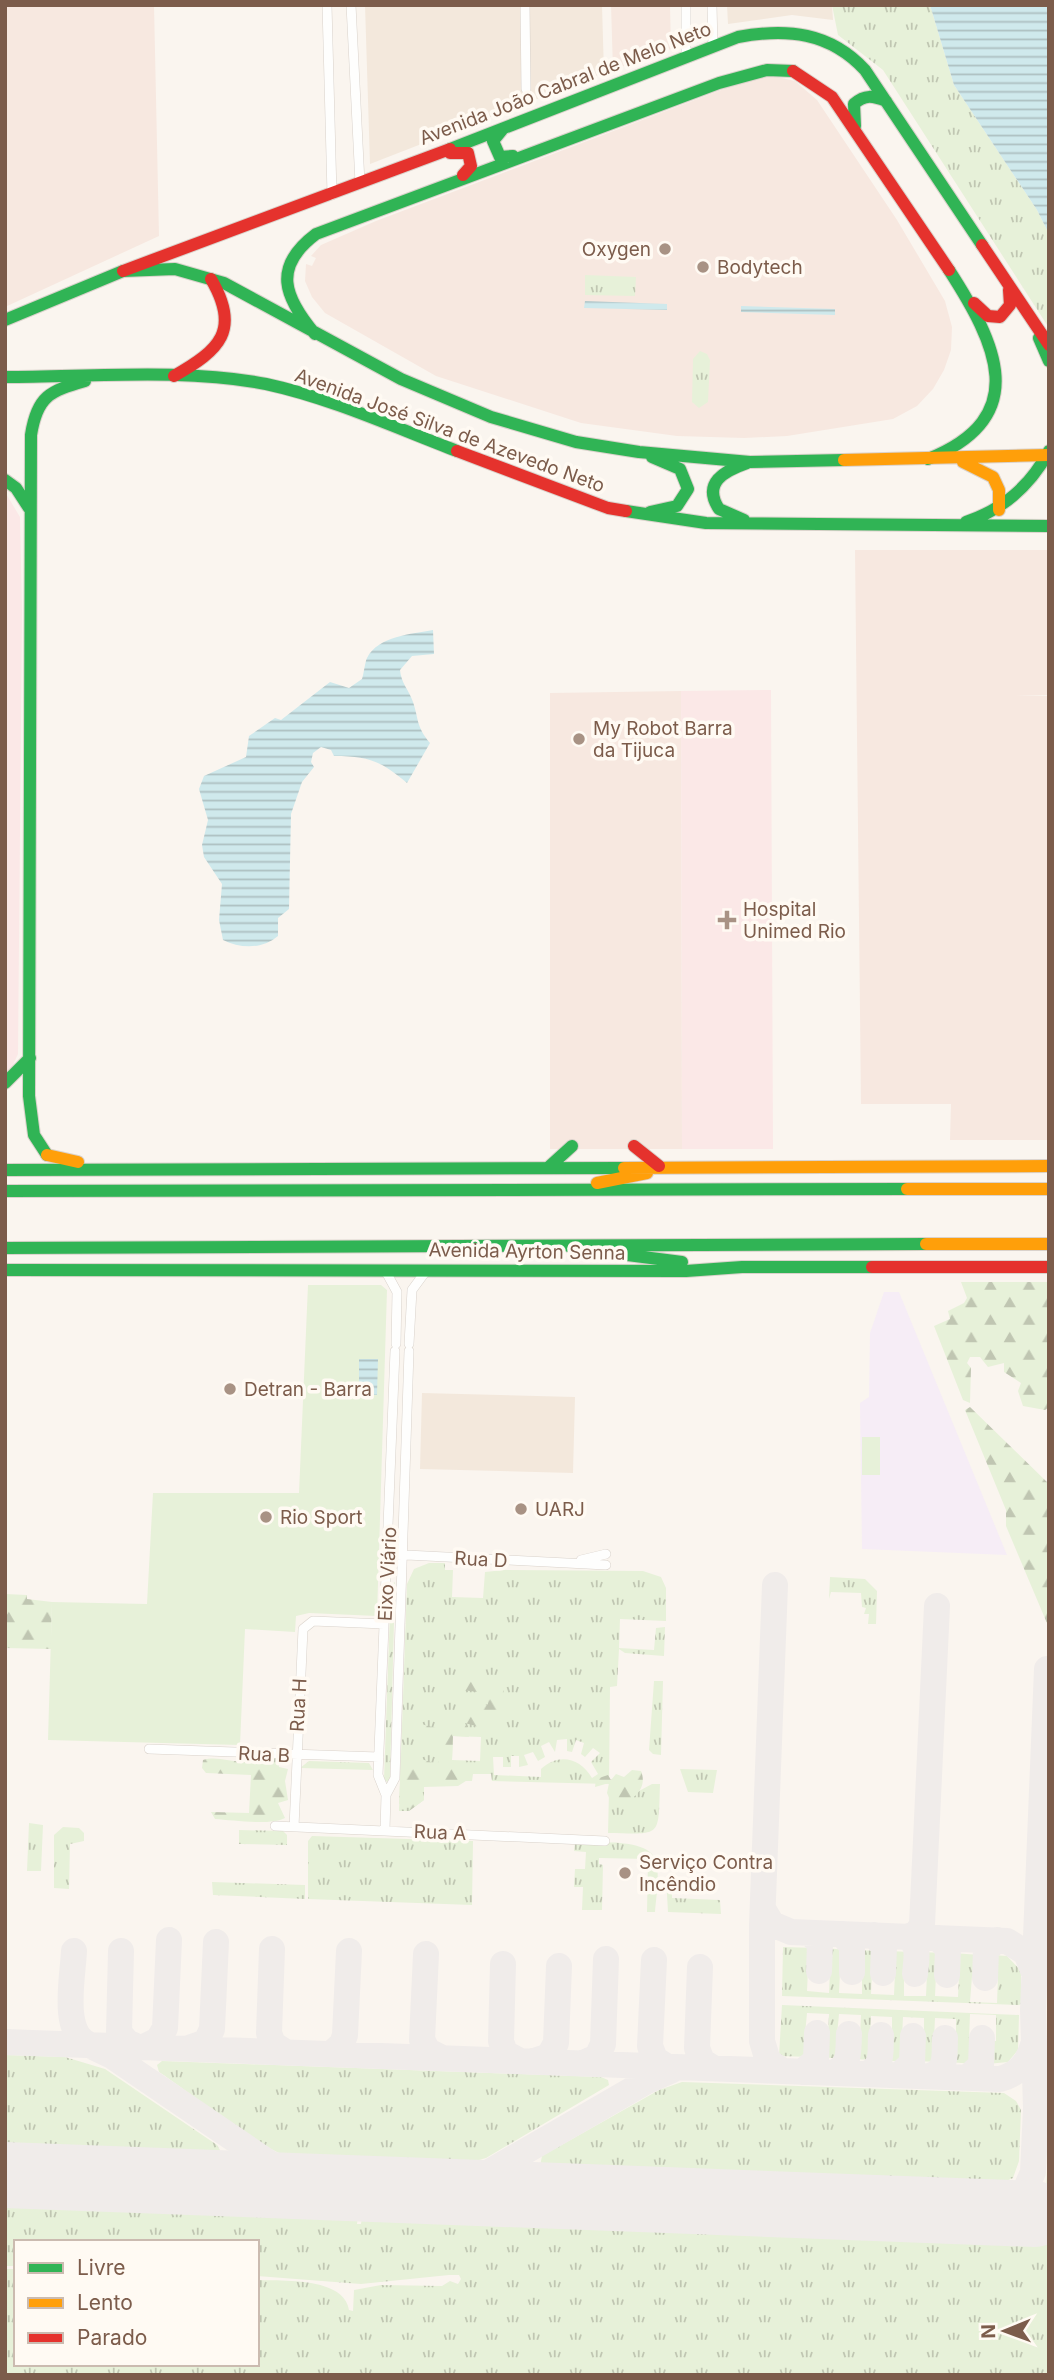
<svg xmlns="http://www.w3.org/2000/svg" width="1054" height="2380" viewBox="0 0 1054 2380" font-family="Inter,sans-serif">
	<style>
		.residential { fill: #f3e8dc }
		.commercial { fill: #f7e8e0 }
		.education { fill: #f6edf6 }
		.medical { fill: #fbe8e7 }
		.grass { fill: url(#grass-tufts); fill-rule: evenodd }
		.forest { fill: url(#forest-firs) }
		.garden { fill: #e7f1d9 }
		.water { fill: url(#water-rules) }
		.lines { fill: none; stroke-linecap: round; stroke-linejoin: round }
		.taxiway { stroke: #f0ecea; stroke-width: 26 }
		.runway { stroke: #f0ecea; stroke-width: 66 }
		.street-casing { stroke: #d9d2cb; stroke-width: 10 }
		.fast-casing { stroke: #dad2cb; stroke-width: 14 }
		.slow-casing { stroke: #dad2cb; stroke-width: 14 }
		.jam-casing { stroke: #dad2cb; stroke-width: 14 }
		.street { stroke: #fefefd; stroke-width: 9 }
		.fast { stroke: #30b455; stroke-width: 12 }
		.slow { stroke: #ff9f0a; stroke-width: 12 }
		.jam { stroke: #e5322d; stroke-width: 12 }
		.poi-dot { fill: #a89284; stroke: #fffaf3; stroke-width: 2.5 }
		.labels { text-anchor: middle; stroke-width: 7; stroke-linejoin: round; paint-order: stroke }
		.street-label { font-size: 19px; fill: #7c5c4b; stroke: #fffaf3 }
		.poi-label { font-size: 19px; fill: #7c5c4b; stroke: #fffaf3; text-anchor: start }
	</style>
	<defs>
		<pattern id="grass-tufts" width="24" height="20" patternUnits="userSpaceOnUse" patternTransform="scale(1.75)"><rect width="24" height="20" fill="#e7f1d9"/><path d="M3 7l-1-3M5 7V3M7 7l1-3M15 17l-1-3M17 17v-4M19 17l1-3" fill="none" stroke="#c0c6b2"/></pattern>
		<pattern id="forest-firs" width="22" height="20" patternUnits="userSpaceOnUse" patternTransform="scale(1.75)"><rect width="22" height="20" fill="#e7f1d9"/><path d="M5 1l3.5 6h-7zM16 11l3.5 6h-7z" fill="#c0c6b2"/></pattern>
		<pattern id="water-rules" width="6" height="5" patternUnits="userSpaceOnUse" patternTransform="scale(1.75)"><rect width="6" height="5" fill="#cfe9ec"/><path d="M0 2.5h6" fill="none" stroke="#adc0c1"/></pattern>
	</defs>
	<rect width="100%" height="100%" fill="#faf5ef"/>
	<path class="residential" d="M365 5H602L604 73 370 164Z
		M727 5H832L833 20 792 15 728 24Z
		M422 1393 575 1397 573 1473 420 1469Z"/>
	<path class="commercial" d="M5 5H154L159 236 5 307Z
		M611 5H670L671 49 613 70Z
		M769 75 795 81 817 100 897 220 945 301 952 327 951 350 944 370 933 389 917 406 893 419 787 436 744 438 677 436 581 423 436 376 325 313 312 297 305 281 306 264 312 266 316 258 311 256 321 245 376 221 729 87Z
		M855 550H1049V695H1016L1049 696V1140H950L951 1104H861Z
		M681 691 682 1149H550V693Z"/>
	<path class="education" d="M884 1292H899L1007 1555 862 1549 860 1403 869 1397 870 1333Z"/>
	<path class="medical" d="M5 492 20 517 22 611 18 1054 12 1067 5 1072Z
		M771 690 773 1149H682L681 691Z"/>
	<path class="grass" d="M832 5H930L954 85 1037 210 1049 234V328L883 70 838 35Z
		M585 275 636 277 635 296 585 295Z
		M700 351 707 354 710 360 708 402 699 408 692 402 693 359Z
		M429 1563H445V1570H453L452 1597 483 1598 485 1572 504 1570 643 1571 661 1577 666 1588V1621L620 1619 619 1648 654 1650 656 1628 665 1627 664 1656 625 1653 619 1649 617 1686 610 1687 609 1784 492 1781 491 1774H473L472 1781H459L458 1786 424 1787V1800L409 1811H399L407 1584 414 1569ZM453 1736 481 1737 480 1761 452 1760ZM567 1739V1751L572 1752 576 1740 584 1743 581 1754 585 1757 593 1748 600 1753 591 1762 598 1774 592 1778C580 1757 558 1753 541 1769V1777L494 1775 493 1757H503V1767H511V1756H519V1767L528 1765 524 1755 533 1752 538 1761 545 1757 541 1746 549 1742 555 1752 557 1740Z
		M830 1577 865 1579 877 1591 876 1624H868L869 1614H864L866 1608 862 1607 861 1593 831 1592 829 1599Z
		M395 1582 390 1779 387 1782 384 1779 391 1585Z
		M654 1681H663L661 1755 653 1754 649 1750Z
		M309 1761 369 1763 373 1770 300 1768Z
		M680 1769 717 1770 713 1793 688 1792Z
		M652 1784H660C658 1838 663 1834 608 1833L609 1791H639Z
		M29 1823 43 1825 41 1871H27Z
		M63 1827 79 1828 84 1833V1841L70 1844 69 1889 54 1888V1835Z
		M239 1830 283 1831 287 1835V1845L239 1844Z
		M312 1836 473 1841 472 1905 308 1899V1841Z
		M575 1843C594 1843 651 1837 656 1862 660 1876 656 1897 655 1912H647L648 1859 599 1858V1864L603 1865 602 1910H582L583 1887H574L575 1869H585L586 1852 574 1851Z
		M666 1877H672V1898L720 1900 721 1914 668 1912Z
		M212 1882 305 1885V1899L213 1895Z
		M783 1947 816 1948 815 1969 808 1970 807 1991 829 1993 830 1970H824V1948L847 1950V1971H840L839 1993 862 1994V1971H856L857 1950 880 1951 879 1972H872L871 1994 894 1995 895 1973 888 1972V1951L911 1952V1973H904V1996H926L927 1974 920 1973V1952L944 1953 943 1974 936 1975 935 1996 958 1997 959 1975H952L953 1953 980 1955 979 1976H972L970 2002 997 2003 998 1977 991 1976 992 1955 1007 1956 1021 1971V2004L1019 2005 782 1996Z
		M782 2005 1019 2015 1018 2050 1008 2062 987 2064 988 2041H996V2015L970 2014 969 2040 976 2041 975 2064 948 2062 949 2040H956V2019L935 2018 934 2040H940L939 2062 916 2061 918 2039 924 2038V2018L903 2017 902 2038 908 2039V2061H884L885 2038H892V2017L871 2016 870 2037H876L875 2060 852 2059 853 2037H860L861 2015 839 2014 837 2036 844 2037 843 2059 820 2057 821 2036 828 2035 829 2014 807 2013 805 2035H812L811 2057 779 2056Z
		M5 2055 65 2057 105 2069 217 2145 220 2150 217 2156 5 2149Z
		M162 2061 601 2077 608 2080 609 2085 486 2158C454 2169 310 2167 279 2153 242 2137 194 2095 159 2072L157 2065Z
		M682 2082 1004 2093 1016 2101 1021 2110 1019 2161 1013 2178 994 2186 570 2170 540 2166 542 2156 659 2090Z
		M1049 2131V2375H5V2269H16V2364H257V2280C282 2281 344 2277 349 2310L353 2311 354 2290 381 2285 442 2286 450 2281 458 2284 461 2279 459 2275H449L361 2284 257 2276V2242H16V2266H5V2202L358 2216 357 2224H361L362 2216H386L1026 2241 1039 2237 1041 2192 1046 2191Z"/>
	<path class="forest" d="M961 1282H1049V1407L1045 1410 1023 1406 1018 1391 1021 1383 1004 1372V1363L988 1367 980 1357H970L967 1363 971 1368 970 1403 963 1400 934 1326 950 1319 948 1311 964 1303 967 1298Z
		M970 1407 1049 1484V1628L1006 1526V1510L965 1410Z
		M5 1594 27 1595V1599L52 1602 51 1649 5 1648Z
		M465 1677 479 1683 497 1677 504 1686C505 1710 492 1713 479 1727L465 1723 469 1737 453 1736 452 1760 468 1765 469 1779 458 1786 426 1784 419 1792 424 1800 409 1811 411 1800 399 1804 401 1758H418L437 1764 443 1754 440 1747 428 1750 424 1742 427 1732 421 1724 443 1730 455 1717 474 1715 488 1704 486 1693 454 1689 453 1680Z
		M260 1756H278L279 1767 288 1769 285 1781 288 1800 278 1803 285 1818C270 1826 232 1820 215 1819L211 1812 249 1813 251 1775 206 1773 202 1768 203 1760C223 1754 238 1769 260 1756Z
		M632 1770 641 1771C649 1790 629 1807 610 1800L607 1793 609 1783 595 1787 596 1779 608 1775 611 1780 616 1774 624 1777Z"/>
	<path class="garden" d="M308 1285H381L387 1290 377 1616 309 1613 296 1616 295 1632 245 1629 240 1745 48 1740 52 1602 147 1604 153 1493H299Z
		M862 1437H880V1475H862Z"/>
	<path class="water" d="M930 5H1049V234L1037 210 954 85Z
		M585 301 667 304V310L584 308Z
		M741 306 835 309V315L741 312Z
		M433 630 434 654 412 656 400 670C401 683 409 690 413 702 419 720 416 726 430 743L407 783C381 761 369 756 334 756L331 750 321 747 313 753 311 762 314 767 302 782 291 814 289 909 278 918V936C263 949 241 949 223 940L219 920 222 884 204 857 202 845 208 820 199 789 204 776 246 757 249 736 275 718 281 720 330 682 349 688 362 679C364 673 365 662 367 658 378 636 412 634 433 630Z
		M359 1359H378L377 1395H359Z"/>
	<g class="lines">
		<path class="taxiway" d="M775 1585 762 1925V2041L768 2061 783 2071
			M763 1909 772 1924 791 1932 1007 1941 1026 1953 1035 1975
			M810 1933 820 1944 819 1971
			M842 1934 852 1946V1972
			M874 1935 884 1947 883 1973
			M906 1937 916 1934 922 1925 937 1606
			M906 1937C921 1943 916 1961 915 1974
			M938 1938 948 1949 947 1975
			M272 1949 269 2033 273 2044 284 2051
			M74 1951C73 1976 61 2032 88 2044
			M121 1951 119 2032 127 2042 138 2047
			M426 1954 422 2040 428 2051 442 2058
			M654 1960 650 2046 655 2059 666 2066
			M503 1964 501 2041 505 2053 520 2061
			M700 1967 697 2048 702 2061 713 2068
			M985 1978 986 1950 997 1940
			M5 2042 1000 2079C1018 2074 1028 2063 1033 2045
			M144 2047 158 2040 165 2028 169 1940
			M95 2048 112 2056 278 2169 311 2186 325 2187
			M189 2048 206 2042 212 2029 216 1942
			M332 2053 342 2044 345 2035 349 1951
			M531 2062 549 2056 556 2043 559 1966
			M581 2064 597 2057 603 2044 606 1959
			M802 2072 816 2060 817 2033
			M834 2073C851 2065 848 2050 849 2034
			M866 2074C884 2067 880 2051 881 2035
			M899 2075 912 2063 913 2036
			M930 2076C948 2070 944 2054 945 2038
			M968 2077 981 2065 982 2038
			M519 2155 511 2169 515 2185 530 2194 555 2196
			M213 2183C231 2182 247 2179 247 2157L240 2144
			M443 2192 484 2175 647 2081 672 2070
			M1000 2213 1021 2200 1033 2172 1036 2108 1033 2010 1047 1669"/>
		<path class="runway" d="M5 2175 1035 2214"/>
		<g class="street-casing">
			<path id="street" d="M327 5 332 195
				M351 5 360 183
				M525 5 526 89
				M686 5V57
				M712 5 713 46
				M385 1270 397 1292 396 1344
				M409 1344 412 1290 426 1271
				M387 1554 606 1565
				M581 1560 606 1554
				M149 1749 379 1757
				M386 1795 395 1778 409 1351
				M275 1826 605 1841
				M294 1827 303 1629 313 1621 384 1624
				M385 1830 386 1795 378 1775 395 1351"/>
		</g>
		<g class="fast-casing">
			<path id="fast" d="M855 126 854 104C865 94 873 96 886 101
				M502 130 493 141 500 157 513 156
				M450 149 738 37C787 28 830 32 865 70L982 245
				M5 320 123 271 175 269 224 283 401 379 491 417 576 442 639 452 750 462 844 460
				M315 334C284 297 272 267 316 234L719 83 767 70 793 71
				M1039 338 1049 361
				M5 377C89 377 184 368 266 384 331 398 394 427 457 451
				M928 459C1033 417 996 343 949 270
				M5 480 16 488 29 508
				M626 511 706 523 1049 526
				M650 512 677 506 688 489 680 469 652 457
				M744 520 719 509C702 483 724 471 747 463
				M966 522C1004 509 1030 486 1049 451
				M5 1083 30 1058
				M47 1155 34 1135 29 1096 31 435C37 396 50 391 85 381
				M550 1166 572 1146
				M5 1170 624 1168
				M5 1191 907 1189
				M5 1248 926 1244
				M604 1252 682 1262
				M5 1270 686 1271 742 1267H872"/>
		</g>
		<g class="slow-casing">
			<path id="slow" d="M844 460 1049 455
				M963 462 993 477 999 490V510
				M47 1155 78 1162
				M624 1168 1049 1166
				M597 1183 647 1173
				M907 1189H1049
				M926 1244H1049"/>
		</g>
		<g class="jam-casing">
			<path id="jam" d="M793 71 832 97 949 270
				M450 153H468L471 166 463 175
				M982 245 1049 345
				M123 271 450 149
				M974 303 988 316 1000 317 1010 305 1009 290
				M174 376C220 350 241 330 211 279
				M457 451 608 508 626 511
				M634 1146 659 1166
				M872 1267H1049"/>
		</g>
		<use href="#street" class="street"/>
		<use href="#fast" class="fast"/>
		<use href="#slow" class="slow"/>
		<use href="#jam" class="jam"/>
	</g>
	<g class="poi-dot">
		<circle cx="665" cy="249" r="7"/>
		<circle cx="703" cy="267" r="7"/>
		<circle cx="579" cy="739" r="7"/>
		<path d="M723.5 909.5h7v7h7v7h-7v7h-7v-7h-7v-7h7z"/>
		<circle cx="230" cy="1389" r="7"/>
		<circle cx="521" cy="1509" r="7"/>
		<circle cx="266" cy="1517" r="7"/>
		<circle cx="625" cy="1873" r="7"/>
	</g>
	<g class="labels">
		<g class="street-label">
			<text transform="translate(565 83) rotate(-21)" y="7">Avenida João Cabral de Melo Neto</text>
			<text transform="translate(450 430) rotate(20)" y="7">Avenida José Silva de Azevedo Neto</text>
			<text transform="translate(527 1251) rotate(1)" y="7">Avenida Ayrton Senna</text>
			<text transform="translate(481 1559) rotate(3)" y="7">Rua D</text>
			<text transform="translate(387 1574) rotate(-87)" y="7">Eixo Viário</text>
			<text transform="translate(298 1705) rotate(-87)" y="7">Rua H</text>
			<text transform="translate(264 1754) rotate(3)" y="7">Rua B</text>
			<text transform="translate(440 1832) rotate(2)" y="7">Rua A</text>
		</g>
		<g class="poi-label">
			<text x="651" y="256" text-anchor="end">Oxygen</text>
			<text x="717" y="274">Bodytech</text>
			<text x="593" y="735">My Robot Barra<tspan x="593" dy="22">da Tijuca</tspan></text>
			<text x="743" y="916">Hospital<tspan x="743" dy="22">Unimed Rio</tspan></text>
			<text x="244" y="1396">Detran - Barra</text>
			<text x="535" y="1516">UARJ</text>
			<text x="280" y="1524">Rio Sport</text>
			<text x="639" y="1869">Serviço Contra<tspan x="639" dy="22">Incêndio</tspan></text>
		</g>
	</g>
	<rect width="1054" height="2380" fill="none" stroke="#7c5c4b" stroke-width="14"/>
	<rect x="14" y="2240" width="245" height="126" fill="#fffaf3" stroke="#cbbbb0" stroke-width="2"/>
	<rect x="28" y="2263" width="35" height="10" fill="#30b455" stroke="#cbbbb0" stroke-width="2"/>
	<text x="77" y="2275" font-size="21" fill="#7c5c4b">Livre</text>
	<rect x="28" y="2298" width="35" height="10" fill="#ff9f0a" stroke="#cbbbb0" stroke-width="2"/>
	<text x="77" y="2310" font-size="21" fill="#7c5c4b">Lento</text>
	<rect x="28" y="2333" width="35" height="10" fill="#e5322d" stroke="#cbbbb0" stroke-width="2"/>
	<text x="77" y="2345" font-size="21" fill="#7c5c4b">Parado</text>
	<g transform="translate(1005 2331) rotate(269)" stroke="#fffaf3" stroke-width="5" paint-order="stroke">
	<path d="M0-5L12 26L0 18L-12 26Z" fill="#7c5c4b"/>
	<text y="-10" font-size="19" font-weight="bold" text-anchor="middle" fill="#7c5c4b">N</text>
	</g>
</svg>
